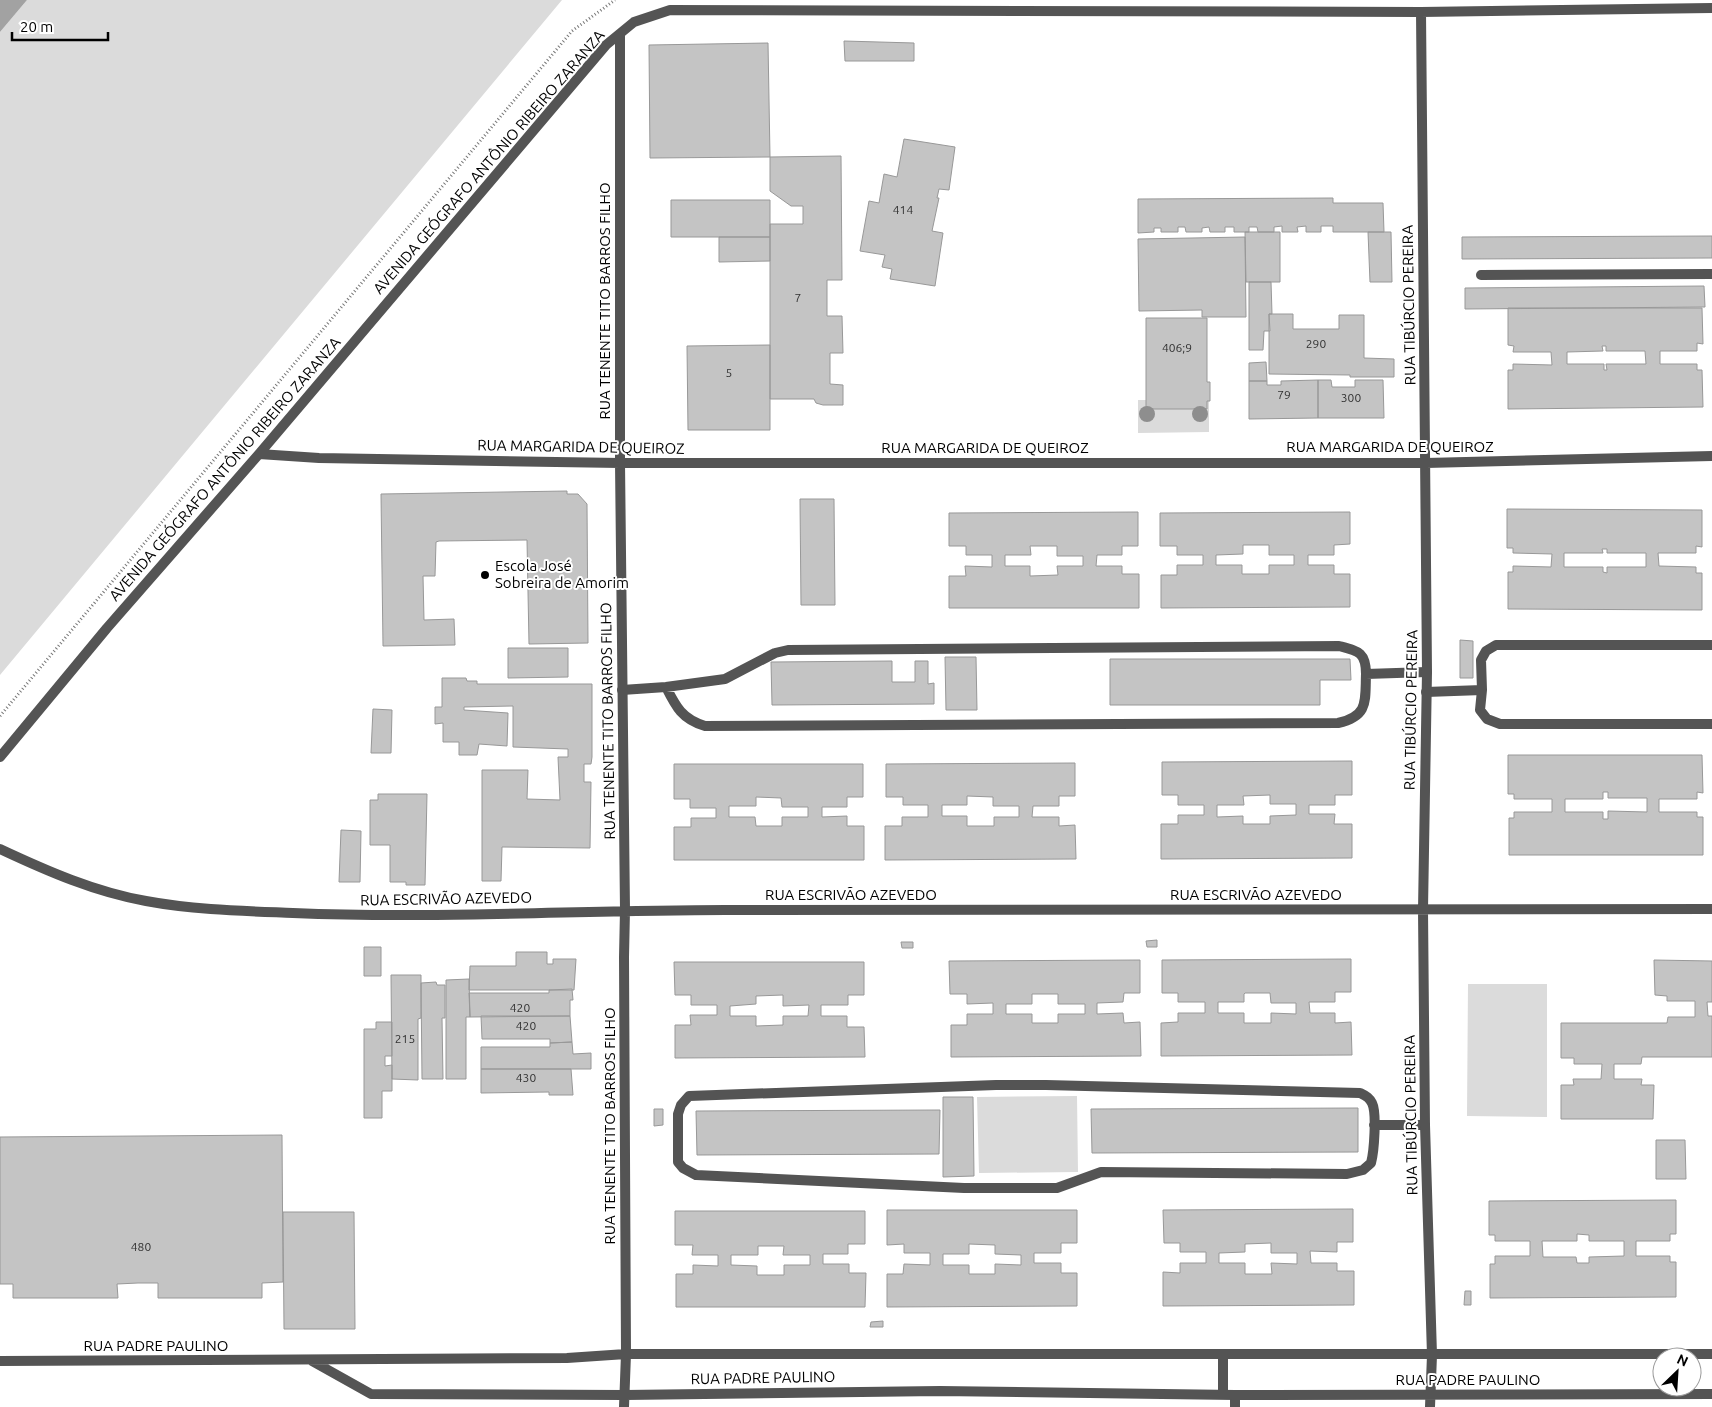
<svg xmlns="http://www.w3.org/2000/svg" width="1712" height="1407" viewBox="0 0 1712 1407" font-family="Ubuntu,sans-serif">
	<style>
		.green { fill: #dbdbdb }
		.water { fill: #a2a2a2 }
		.building { fill: #c4c4c4; stroke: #989898; fill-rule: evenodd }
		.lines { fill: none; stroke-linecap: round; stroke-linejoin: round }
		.path { stroke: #767676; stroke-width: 3; stroke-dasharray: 1 2.5; stroke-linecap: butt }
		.lane { stroke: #545454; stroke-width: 10 }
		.street { stroke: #545454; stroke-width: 10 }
		.tree { fill: #8e8e8e }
		.poi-dot { fill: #000; stroke: #fff; stroke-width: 2 }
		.labels { text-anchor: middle; stroke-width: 4; stroke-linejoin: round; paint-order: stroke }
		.number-label { font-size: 12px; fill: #313131 }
		.street-label { font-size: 15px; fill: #000; stroke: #fff }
		.poi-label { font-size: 15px; fill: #000; stroke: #fff; text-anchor: start }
	</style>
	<rect width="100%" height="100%" fill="#fff"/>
	<path class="green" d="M27 0H562L0 675V32Z
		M1138 400H1209V432L1138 433Z
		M1468 984H1547V1117L1467 1116Z
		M1077 1096 1078 1172 979 1173 977 1097Z"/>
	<path class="water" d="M0 0H27L0 32Z"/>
	<path class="building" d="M844 41 914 43V61H845Z
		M768 43 770 157 650 158 649 45Z
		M904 139 955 147 949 190 939 189 937 198H939L932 231 943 233 935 286 890 279 892 269 882 267 885 255 860 251 869 201 879 203 884 174 897 177Z
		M841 156 842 280H827V316H842L843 353H830V384L843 385V405H823L816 403 814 399H770V224H803V206H791L770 191V157Z
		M1333 198V203H1383L1384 232H1333V226H1321V232H1306V226L1297 227 1298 232H1282V226L1274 227V232H1258L1257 227H1249V232H1234V227H1225V232H1210L1209 227 1202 228V232H1186L1185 227H1178V232H1161V228H1154V232L1138 233V199Z
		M671 200H770V237H671Z
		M1245 232H1280V282H1246Z
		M1368 232H1391L1392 282H1370Z
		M1712 236V258L1462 259V237Z
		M719 237H770V261L719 262Z
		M1245 237 1246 317H1202V310L1139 311 1138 239Z
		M1249 282H1271L1272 314H1269L1270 331H1264L1263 350H1249Z
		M1704 286 1705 307 1465 309V288Z
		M1508 308H1702L1703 344 1697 343V351H1660V364H1697V370H1702L1703 407 1508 409V370H1513V364L1552 365 1551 352H1513L1514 346 1508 345ZM1602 346H1606V351H1645L1646 364H1606L1607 370H1604V364H1567V352L1603 351Z
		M1269 314H1293V329H1339V315H1364V358L1394 359V377H1350V375L1269 374Z
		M1146 318H1207V382H1210V401H1207V409H1146Z
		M770 345V430H688L687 346Z
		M1266 362 1267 381H1249V363Z
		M1318 380H1331L1332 387H1355V380H1383L1384 418H1318Z
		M1318 380V418L1249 419V381H1267V385H1281V381Z
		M567 491V494H578L587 504 588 643 529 644 527 540 439 541 436 542 435 576H423L424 620 454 619 455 645 383 646 381 494Z
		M800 499H834L835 605H801Z
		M1507 509 1702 510V547L1696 546V553H1658L1659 566 1696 567V573H1702V610L1508 609V572H1513V566L1551 567 1552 554 1513 553V548H1507ZM1602 549H1607V553H1646V567H1607V573L1603 572V567H1564V553H1603Z
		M1138 512V546H1122V555H1097L1096 566H1122V574H1139V608H949V576H966L965 566 992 567V555H966V546H949V513ZM1030 546H1057V556H1083V566H1057L1058 575 1030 576V566H1005V555H1031Z
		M1350 512V544L1334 545V555H1308V565H1334V574H1350V607L1161 608V575H1177V565H1203V555H1177V546H1160V513ZM1243 545H1269V555H1294V565H1269V574H1242V565H1216V555L1243 554Z
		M1460 640 1473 641V678H1460Z
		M508 648H568V677L508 678Z
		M945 657H976L977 710H946Z
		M1110 659H1350L1351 680H1320V705H1110Z
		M892 661V682H915V661H928V684L934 683V704L772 705 771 662Z
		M442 678H466L467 681H477V684H592V757L591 764H584V782H591L590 848 502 847 501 881H482V770H528L527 799 560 800 558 757H568V749L513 747V706L464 707V710L508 713 507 746 479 744 477 755H459V742H443V723L435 724V707H442Z
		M373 709 392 710 391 753H371Z
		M1508 755H1702L1703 793 1697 792V799H1659V812H1697V817H1703V855H1509V818H1514V812H1552V799H1514V794H1508ZM1603 792H1608V798H1647V812L1608 811V819H1603V812H1565V799H1603Z
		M1352 761V795H1335V805H1309V814H1335L1334 824H1352V858L1161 859V824H1178V815H1204V805H1178V795H1162V762ZM1270 795V804H1296V815L1270 816V824H1243V816L1217 817V805H1244L1243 796Z
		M1075 763V796H1059V806H1033L1032 817H1059V826L1075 825 1076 859 885 860V826H902V817H928V805H903V797H886V764ZM967 796 993 797V806H1019V817H994V826H967V816H942V805H967Z
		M674 764H863V797H847V807H822V817L847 816V826H864V860H674V827H691V818H716V808H690V799H674ZM756 797 781 798 782 807H808V817H782V826H756L755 817H729V806H756Z
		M378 794H427L425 885H406V882H390V845H370V800H378Z
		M341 830 361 831 360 882H339Z
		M1157 940V947H1147L1146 941Z
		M901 942H913V948H902Z
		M364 947H381V976H364Z
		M516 952H547V964H553V959H576L574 990H469L470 966H516Z
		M1351 959V992H1335V1002H1309L1310 1013H1335V1023L1351 1022 1352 1055 1161 1056V1023L1178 1022V1013H1205V1002H1178V993H1162V960ZM1245 993H1270L1271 1003H1296V1014L1271 1013V1023H1244V1013H1218V1002H1244V994Z
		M1140 960V993H1124L1123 1002 1097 1003V1014L1123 1013 1124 1023 1140 1022 1141 1056 951 1057V1025H967V1014H993V1003L967 1004V994H950L949 961ZM1032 994H1058V1004H1085V1014H1058V1023H1032V1014H1006V1004H1032Z
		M1654 960 1712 961V1002H1707L1708 1016H1712V1057H1642L1641 1064H1614V1079H1642L1641 1085H1654L1653 1119H1561V1085H1574L1573 1079H1601L1602 1064H1574V1058H1561V1023H1667L1668 1017H1695V1001H1667V996L1655 995Z
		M674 962H864V995H848V1005H821V1016H847V1027H864L865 1057 675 1058V1025H691L690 1015H717V1005H691V995H675ZM783 995V1006L809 1005 808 1016H783V1025L756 1026V1016H730V1006L756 1004V996Z
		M391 975H421V1018L418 1019V1080L392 1079Z
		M469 979 470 1017H466V1079H446V980Z
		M436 982 437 985H445V1018H442L443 1079H422L421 983Z
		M572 989 573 1000H570V1016L470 1017 469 993H549V990Z
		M481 1016H570L572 1042 550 1043V1039H482Z
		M376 1022H392V1056H385V1066L392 1065V1091H382V1118H364V1029H376Z
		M572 1042 573 1054 591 1053V1069H481V1047H550V1043Z
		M481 1069H571L573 1095H549V1092L481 1093Z
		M943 1097H973L974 1176 943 1177Z
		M1358 1108V1152L1092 1153 1091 1109Z
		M654 1109H663V1125L654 1126Z
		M940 1110 939 1154 697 1155 696 1111Z
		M282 1135 283 1282 262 1283V1298H158V1283H138L117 1284 118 1298H13V1284H0V1137Z
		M1656 1140H1685L1686 1179H1656Z
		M1676 1200V1234H1670V1241H1636V1256H1670V1262H1676V1297L1490 1298V1264H1495V1256H1530V1241H1495V1235H1489V1201ZM1577 1234 1589 1235V1241H1624V1256L1589 1257V1263H1577L1576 1257H1543L1542 1241H1577Z
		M1353 1209V1242H1337V1252L1310 1251 1311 1263H1337V1271H1354V1305L1163 1306V1272L1180 1273V1263H1206V1252H1180V1243H1164L1163 1210ZM1271 1243V1253H1297V1264L1271 1263 1272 1274H1245V1263H1219V1253L1245 1252V1244Z
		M887 1210H1077V1243H1061V1253H1034V1263H1061V1273H1077V1306L887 1307V1274H903L904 1264 930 1265V1253H904V1244L887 1245ZM969 1244 995 1245V1254L1021 1255V1265L995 1264V1274H969V1265H943V1254H969Z
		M675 1211H865V1244H848V1254H823V1264H849V1273H866L865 1307H676V1274H693V1265L718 1266V1255H692L693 1245H675ZM758 1246H784L783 1255H810V1265H784V1275H757V1266L731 1265V1255H758Z
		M283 1212H354L355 1329H284Z
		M1465 1291H1471V1305H1464Z
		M883 1321V1327H870L871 1322Z"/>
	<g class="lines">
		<path class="path" d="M0 716 572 31 615 0"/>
		<path class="lane" d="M1712 645H1496L1486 651 1481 660 1482 690 1480 710 1487 719 1500 724H1712
			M666 687C676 707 682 719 705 726L1338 723C1369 716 1365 701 1366 674L1427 672
			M622 690 666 687 725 679 775 653 788 650 1339 646C1358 651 1366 652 1366 674
			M1426 692 1482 690
			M996 1085H1046L1360 1093C1366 1096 1369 1097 1372 1103 1377 1113 1374 1152 1371 1163L1363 1170 1347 1174 1101 1172 1057 1188H964L696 1175 683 1168 678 1162V1114L681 1105 689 1096Z
			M1374 1125H1425
			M1235 1395V1407"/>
		<path class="street" d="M1421 12 1427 672 1423 910 1425 1125 1432 1355 1430 1407
			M620 34V463L625 910 624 957 626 1354 624 1407
			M1481 275 1712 274
			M259 454 319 458 620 463H1426L1712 456
			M0 757 107 628 259 454 606 45 634 22 670 10 1421 12 1712 8
			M0 849C47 871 95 892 146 901 194 910 244 911 293 913 437 919 581 910 725 910 1054 910 1383 910 1712 909
			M0 1361 567 1358 626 1354H1712
			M312 1361 371 1394 625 1395 940 1391 1235 1395 1712 1394
			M1223 1395V1354"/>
	</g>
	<g class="tree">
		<circle cx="1147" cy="414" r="8"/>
		<circle cx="1200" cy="414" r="8"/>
	</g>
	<circle class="poi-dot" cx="485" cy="575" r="5"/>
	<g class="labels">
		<g class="number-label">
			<text x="903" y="214">414</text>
			<text x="798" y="302">7</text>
			<text x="1316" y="348">290</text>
			<text x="1177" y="352">406;9</text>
			<text x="729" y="377">5</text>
			<text x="1284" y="399">79</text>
			<text x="1351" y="402">300</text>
			<text x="520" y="1012">420</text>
			<text x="526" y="1030">420</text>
			<text x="405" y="1043">215</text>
			<text x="526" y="1082">430</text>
			<text x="141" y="1251">480</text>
		</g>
		<g class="street-label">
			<text transform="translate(489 162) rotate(-49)" y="5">AVENIDA GEÓGRAFO ANTÔNIO RIBEIRO ZARANZA</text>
			<text transform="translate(605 301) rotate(-90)" y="5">RUA TENENTE TITO BARROS FILHO</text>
			<text transform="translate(1409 305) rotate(-91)" y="5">RUA TIBÚRCIO PEREIRA</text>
			<text transform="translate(581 447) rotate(1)" y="5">RUA MARGARIDA DE QUEIROZ</text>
			<text x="1390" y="452">RUA MARGARIDA DE QUEIROZ</text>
			<text x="985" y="453">RUA MARGARIDA DE QUEIROZ</text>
			<text transform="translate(225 469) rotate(-49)" y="5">AVENIDA GEÓGRAFO ANTÔNIO RIBEIRO ZARANZA</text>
			<text transform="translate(1411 710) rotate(-89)" y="5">RUA TIBÚRCIO PEREIRA</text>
			<text transform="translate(608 721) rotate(-91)" y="5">RUA TENENTE TITO BARROS FILHO</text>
			<text x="851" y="900">RUA ESCRIVÃO AZEVEDO</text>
			<text x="1256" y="900">RUA ESCRIVÃO AZEVEDO</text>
			<text transform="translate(446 899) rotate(-1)" y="5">RUA ESCRIVÃO AZEVEDO</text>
			<text transform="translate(1411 1115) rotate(-91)" y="5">RUA TIBÚRCIO PEREIRA</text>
			<text transform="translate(610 1126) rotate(-90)" y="5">RUA TENENTE TITO BARROS FILHO</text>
			<text x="156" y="1351">RUA PADRE PAULINO</text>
			<text transform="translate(763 1378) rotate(-1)" y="5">RUA PADRE PAULINO</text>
			<text x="1468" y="1385">RUA PADRE PAULINO</text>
		</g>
		<g class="poi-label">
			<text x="495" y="571">Escola José<tspan x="495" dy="17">Sobreira de Amorim</tspan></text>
		</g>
	</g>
	<g transform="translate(1677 1372) rotate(25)"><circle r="24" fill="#ffffff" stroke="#999999"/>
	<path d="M0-4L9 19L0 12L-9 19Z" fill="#000000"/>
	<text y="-8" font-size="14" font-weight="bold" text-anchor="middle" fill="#000000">N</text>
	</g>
	<path d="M12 32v8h96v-8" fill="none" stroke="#000000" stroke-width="2.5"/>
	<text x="20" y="32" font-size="15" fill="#000000" stroke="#ffffff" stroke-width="4" paint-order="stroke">20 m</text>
</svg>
